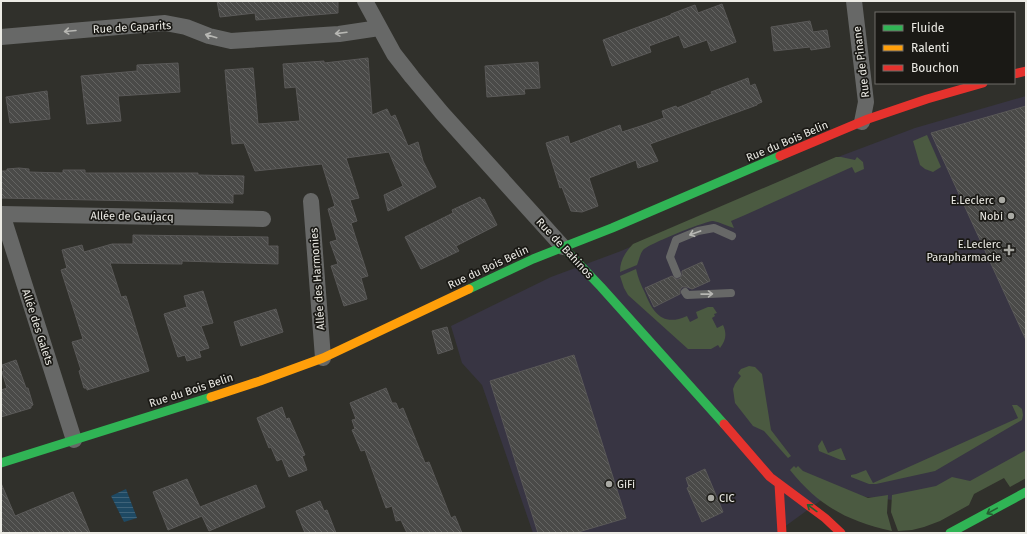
<svg xmlns="http://www.w3.org/2000/svg" width="1027" height="534" viewBox="0 0 1027 534" font-family="'Fira Sans',sans-serif">
	<style>
		.commercial { fill: #383543 }
		.green { fill: #4b5a41 }
		.water { fill: url(#water-rules) }
		.building { fill: url(#building-back-hatch); stroke: #5a5958 }
		.lines { fill: none; stroke-linecap: round; stroke-linejoin: round }
		.lane { stroke: #676867; stroke-width: 8 }
		.street { stroke: #676867; stroke-width: 16 }
		.fast { stroke: #30b455; stroke-width: 9 }
		.slow { stroke: #ff9f0a; stroke-width: 9 }
		.jam { stroke: #e5322d; stroke-width: 9 }
		.oneway { stroke: #b7b7b3 }
		.oneway2 { stroke: #245f32 }
		.poi-dot { fill: #aaaaa4; stroke: #1a1915; stroke-width: 1.5 }
		.labels { text-anchor: middle; stroke-width: 3.5; stroke-linejoin: round; paint-order: stroke }
		.street-label { font-size: 11px; fill: #ecebe5; stroke: #1a1915 }
		.poi-label { font-size: 11px; fill: #ecebe5; stroke: #1a1915; text-anchor: end }
	</style>
	<defs>
		<pattern id="water-rules" width="6" height="5" patternUnits="userSpaceOnUse"><rect width="6" height="5" fill="#1e4963"/><path d="M0 2.5h6" fill="none" stroke="#3f6379"/></pattern>
		<pattern id="building-back-hatch" width="6" height="6" patternUnits="userSpaceOnUse"><rect width="6" height="6" fill="#4a4a48"/><path d="M-1 5l2 2M0 0l6 6M5-1l2 2" fill="none" stroke="#646462"/></pattern>
	</defs>
	<rect width="100%" height="100%" fill="#30302b"/>
	<path class="commercial" d="M1026 96V462L937 505 831 493 776 533H533L482 385 462 363 451 326 551 277 621 251 822 163 915 128Z"/>
	<path class="green" d="M927 135 941 167 933 172 925 169 920 165 913 141Z
		M836 157H841L855 160 857 157 863 162 864 169 855 173 852 167 745 215 731 221 734 228C727 226 720 222 713 221 705 221 649 244 643 250 640 254 639 260 637 265L620 272C620 260 625 253 633 244Z
		M636 269C638 278 641 285 645 293 653 313 663 327 687 316L690 322 698 318 696 312 708 307H713L717 313 714 314 715 316 712 318 717 328 723 325C727 334 726 340 720 348L718 345 711 349H688L628 295 624 288 620 276Z
		M749 366 755 367 762 374 771 430 791 456 788 458 764 431 753 426 735 403 733 389 735 384 741 376 738 373 741 369Z
		M1012 405H1017L1022 409 1023 415 1022 420 935 471 876 484H869L851 477V475L856 474 866 470 873 483 1018 418Z
		M822 440 828 453 841 448 846 460H841L819 451 818 446Z
		M1026 450V478L1010 487 1004 478 974 494 969 505 940 521 924 527 912 530 898 531 891 512 892 495 936 486 952 477 970 481Z
		M794 466 796 468 798 466 803 471 868 498 888 495 887 513 892 531C847 521 819 506 790 470Z"/>
	<path class="water" d="M126 489 137 518 124 522 111 496Z"/>
	<path class="building" d="M217 1H338V13L256 20 255 13 220 17Z
		M722 4 736 42 711 51 707 40 684 48 679 35 649 46 651 52 612 66 603 40 671 15V14L695 5 698 13Z
		M810 21 813 32 827 30 830 47 811 50 810 47 774 51 771 27Z
		M368 58 372 115 387 109 391 117 395 115 408 146 418 142 423 161 436 187 388 211 384 195 403 186 389 152 346 158 359 198 350 200 357 221 351 223 368 276 361 278 367 299 344 306 331 266 338 264 330 242 337 240 328 209 335 206 322 164 255 171 244 143 232 144 225 70 253 68 258 124 300 121 296 87 285 88 283 64 324 61V63Z
		M538 62 540 88 524 89 525 94 487 97 485 66Z
		M178 63 180 92 118 96 121 121 87 124 81 76 137 71V65Z
		M748 78 750 86 755 84 762 102 757 104V105L650 144 658 161 638 168 636 160 589 178 598 206 582 212 571 211 562 187 560 188 546 143 568 136 570 144 620 125 622 132 644 125 664 118 662 111 676 106 677 108 712 94 711 92Z
		M47 91 50 119 10 123 6 97Z
		M1026 106V340L931 133Z
		M19 168 29 169V172L63 173V170H85V173H198V175L244 176 243 194H233V203L1 198V171H7V169Z
		M480 197 482 200 484 199 497 225 456 246 459 251 421 269 405 237 453 213 452 210Z
		M133 235 268 237V246H278V264L182 261V264L110 263 121 297 126 296 149 371 87 390V388H84L79 371 81 370 72 342 83 339 61 270 67 268 62 250 82 245 84 252 112 244H133Z
		M702 262 710 281 692 289 687 287H682L680 290V294L654 307 645 288 672 276 676 279H679L682 275V271Z
		M203 291 213 323 201 326 209 348 199 351 201 357 187 361 185 355 178 357 164 314 187 307 184 296Z
		M276 309 283 332 241 346 234 322Z
		M447 327 453 349 438 354 432 331Z
		M574 355 626 518 575 533H538L490 381Z
		M16 360 26 388H28L33 405 31 406V408L1 417V390L7 388 2 372 4 371 2 365Z
		M386 388 392 403H396L399 410 403 408 425 463 429 462 451 518 455 516 462 533H407L401 520 396 521 392 506 386 508 365 450 361 451 352 430 355 429 352 420 356 419 350 403Z
		M282 407 286 419 289 418 305 455 302 456 307 470 289 477 282 459 277 461 271 447 269 448 257 418Z
		M705 469 723 512 702 522 687 488 689 487 686 478Z
		M187 479 200 507 256 485 265 507 209 531 202 516 168 530 153 492Z
		M1 483 15 516 73 492 90 533H1Z
		M320 501 324 511 327 510 336 533H305L296 511Z"/>
	<g class="lines">
		<path class="lane" d="M677 274 670 257 676 240 698 231 714 228 732 236
			M685 292 687 295 731 293"/>
		<path class="street" d="M365 1 394 54 412 77 442 113 563 247
			M854 1 866 102 862 122
			M1 37 165 23 186 27 209 36 231 41 339 34 379 28
			M311 201 323 358
			M1 214 263 219
			M2 214 74 440"/>
		<path class="fast" d="M563 247 601 287 724 424
			M469 289 533 259 612 228 780 156
			M1 463 211 397
			M950 533 1026 492"/>
		<path class="slow" d="M211 397 260 381 323 358 469 289"/>
		<path class="jam" d="M1014 74 1026 71
			M780 156 868 119 927 99 983 83
			M724 424 770 477 825 518 841 533
			M779 484 782 533"/>
	</g>
	<defs><path id="oneway-shaft" d="M-6 0H5M1.5-3L5.5 0L1.5 3" fill="none" stroke-width="1.6" stroke-linecap="round" stroke-linejoin="round"/></defs>
	<g class="oneway">
		<use href="#oneway-shaft" transform="translate(70 31) rotate(175)"/>
		<use href="#oneway-shaft" transform="translate(341 33) rotate(173)"/>
		<use href="#oneway-shaft" transform="translate(211 36) rotate(-164)"/>
		<use href="#oneway-shaft" transform="translate(695 233) rotate(160)"/>
		<use href="#oneway-shaft" transform="translate(707 294) rotate(-1)"/>
	</g>
	<g class="oneway2">
		<use href="#oneway-shaft" transform="translate(812 508) rotate(-144)"/>
		<use href="#oneway-shaft" transform="translate(992 511) rotate(151)"/>
	</g>
	<g class="poi-dot">
		<circle cx="1002" cy="200" r="4"/>
		<circle cx="1011" cy="216" r="4"/>
		<path d="M1007 244h4v4h4v4h-4v4h-4v-4h-4v-4h4z"/>
		<circle cx="609" cy="484" r="4"/>
		<circle cx="711" cy="498" r="4"/>
	</g>
	<g class="labels">
		<g class="street-label">
			<text transform="translate(132 27) rotate(-3)" y="4">Rue de Caparits</text>
			<text transform="translate(861 62) rotate(-97)" y="4">Rue de Pinane</text>
			<text transform="translate(787 141) rotate(-23)" y="4">Rue du Bois Belin</text>
			<text transform="translate(132 216) rotate(1)" y="4">Allée de Gaujacq</text>
			<text transform="translate(565 248) rotate(47)" y="4">Rue de Bahinos</text>
			<text transform="translate(488 267) rotate(-25)" y="4">Rue du Bois Belin</text>
			<text transform="translate(317 279) rotate(-94)" y="4">Allée des Harmonies</text>
			<text transform="translate(38 327) rotate(72)" y="4">Allée des Galets</text>
			<text transform="translate(191 390) rotate(-18)" y="4">Rue du Bois Belin</text>
		</g>
		<g class="poi-label">
			<text x="994" y="204">E.Leclerc</text>
			<text x="1003" y="220">Nobi</text>
			<text x="1001" y="248">E.Leclerc<tspan x="1001" dy="13">Parapharmacie</tspan></text>
			<text x="617" y="488" text-anchor="start">GiFi</text>
			<text x="719" y="502" text-anchor="start">CIC</text>
		</g>
	</g>
	<rect width="1027" height="534" fill="none" stroke="#ecebe5" stroke-width="4"/>
	<rect x="875" y="12" width="140" height="72" fill="#1a1915" stroke="#6e6d68"/>
	<rect x="883" y="25" width="20" height="6" fill="#30b455" stroke="#6e6d68"/>
	<text x="911" y="32" font-size="12" fill="#ecebe5">Fluide</text>
	<rect x="883" y="45" width="20" height="6" fill="#ff9f0a" stroke="#6e6d68"/>
	<text x="911" y="52" font-size="12" fill="#ecebe5">Ralenti</text>
	<rect x="883" y="65" width="20" height="6" fill="#e5322d" stroke="#6e6d68"/>
	<text x="911" y="72" font-size="12" fill="#ecebe5">Bouchon</text>
</svg>
